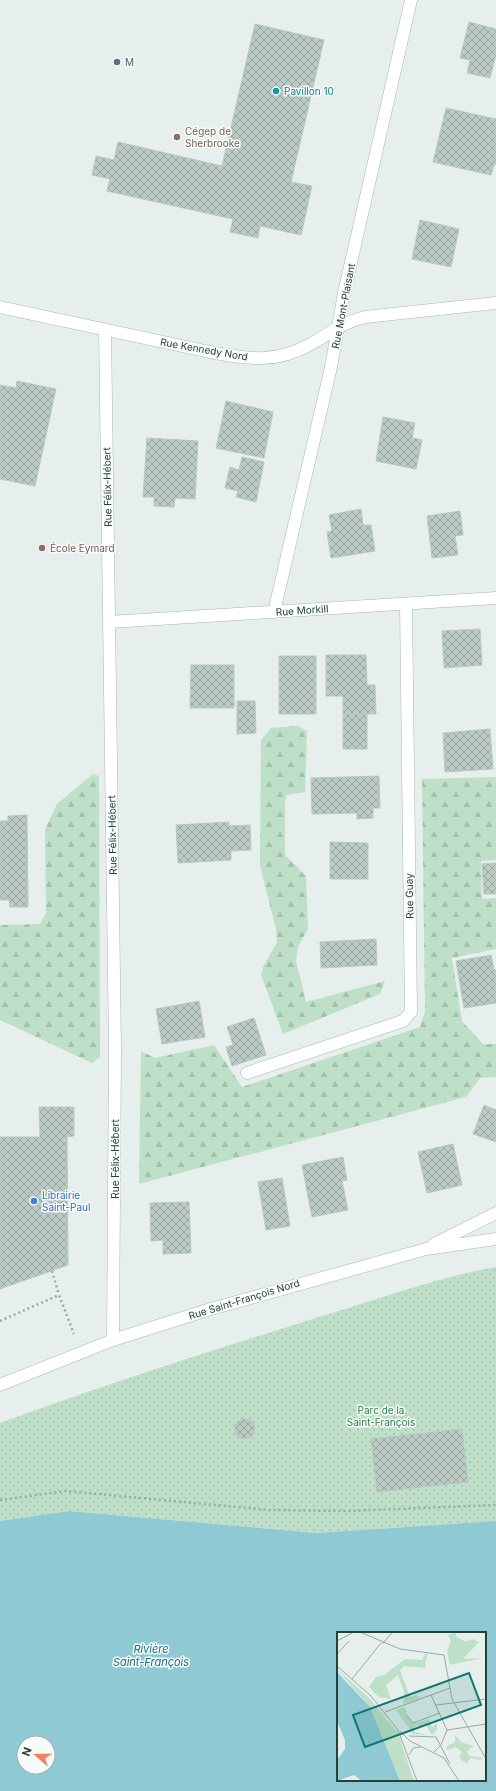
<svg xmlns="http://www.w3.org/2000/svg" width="496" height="1791" viewBox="0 0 496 1791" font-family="Inter,sans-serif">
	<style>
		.forest { fill: url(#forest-firs) }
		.park { fill: url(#park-dots) }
		.water { fill: #8ec9d4; fill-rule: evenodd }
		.building { fill: url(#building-cross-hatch); stroke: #b8c9c2 }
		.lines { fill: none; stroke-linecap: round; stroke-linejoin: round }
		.minor-casing { stroke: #a8b8b2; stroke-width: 13 }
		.tertiary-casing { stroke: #a8b8b2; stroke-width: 13 }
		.path { stroke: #86b3a5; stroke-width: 2.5; stroke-dasharray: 2 3; stroke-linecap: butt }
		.minor { stroke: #fff; stroke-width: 12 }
		.tertiary { stroke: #fff; stroke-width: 12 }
		.service-dot { fill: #5c6f8a; stroke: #f7fbf9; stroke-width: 1.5 }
		.culture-dot { fill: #0f9aa8; stroke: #f7fbf9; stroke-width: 1.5 }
		.education-dot { fill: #8d6e63; stroke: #f7fbf9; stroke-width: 1.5 }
		.shop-dot { fill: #3f7fe0; stroke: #f7fbf9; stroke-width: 1.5 }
		.labels { text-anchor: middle; stroke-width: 3; stroke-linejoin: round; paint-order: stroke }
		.service-label { font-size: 10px; fill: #4e5e75; stroke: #f7fbf9; text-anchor: start }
		.culture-label { font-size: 10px; fill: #0d838f; stroke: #f7fbf9; text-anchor: start }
		.education-label { font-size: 10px; fill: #785e54; stroke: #f7fbf9; text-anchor: start }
		.street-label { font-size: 10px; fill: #24423a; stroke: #f7fbf9 }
		.shop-label { font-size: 10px; fill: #366cbe; stroke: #f7fbf9; text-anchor: start }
		.park-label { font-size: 10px; fill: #2d7a4b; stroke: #f7fbf9 }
		.water-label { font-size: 11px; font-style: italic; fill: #1c6f80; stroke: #f7fbf9 }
		.inset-road { fill: none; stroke: #98aaa4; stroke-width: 1 }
		.view { fill: #0f766e; fill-opacity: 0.15; stroke: #0f766e; stroke-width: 2 }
		.inset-edge { fill: none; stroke: #24423a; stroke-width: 2 }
	</style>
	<defs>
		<pattern id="forest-firs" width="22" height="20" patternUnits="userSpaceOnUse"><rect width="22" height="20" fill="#bfe0c8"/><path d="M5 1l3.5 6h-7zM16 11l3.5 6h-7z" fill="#a4c1ad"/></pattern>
		<pattern id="park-dots" width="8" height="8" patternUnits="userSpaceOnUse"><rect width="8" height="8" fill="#bfe0c8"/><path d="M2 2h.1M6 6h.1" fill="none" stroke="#a4c1ad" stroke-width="1.8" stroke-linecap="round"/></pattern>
		<pattern id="building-cross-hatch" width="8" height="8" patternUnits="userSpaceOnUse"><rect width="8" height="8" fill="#bbcac4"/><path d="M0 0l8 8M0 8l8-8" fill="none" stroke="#98a6a0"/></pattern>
	</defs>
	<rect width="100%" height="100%" fill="#e6efeb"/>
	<path class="forest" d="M298 726 307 731 305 792 287 795 285 802V855L306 876 308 929 298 947 296 961 306 1002 385 981 380 994 283 1034 261 975 263 967 277 942 276 929 260 866 261 740 271 728Z
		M93 774 99 776 100 1057 92 1063 0 1020V925L40 924 46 913 45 830 57 804Z
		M496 777V860L481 861 482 899 496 898V949L452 958 462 1021 483 1044H496V1077L480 1078 466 1097 139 1184 141 1051 155 1058 214 1045 242 1087 420 1027 425 1012 422 779Z"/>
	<path class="park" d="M496 1267V1521L317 1533 69 1511 0 1521V1423C104 1385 210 1351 316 1318 375 1300 435 1278 496 1267Z"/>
	<path class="water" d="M69 1511 317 1533 496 1521V1791H0V1521ZM338 1633H485V1780H338ZM24 1743H48V1767H24Z"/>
	<path class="building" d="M469 22 496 29V55L490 78 467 73 470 60 460 58Z
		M255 24 324 40 291 182 312 186 301 235 260 226 258 238 230 232 233 219 107 191 110 179 92 175 96 156 114 160 118 142 222 166Z
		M446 108 496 119V165L494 164 491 175 433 162Z
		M420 220 459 229 451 267 412 259Z
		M17 381 56 389 35 486 0 479V385L16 388Z
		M226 401 273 412 264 458 216 448Z
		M383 417 415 423 412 438 422 440 416 469 376 461Z
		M147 438 198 441 195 499 175 498 174 507 154 506V497H143Z
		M242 457 264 462 256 502 236 497 238 491 225 488 230 467 239 470Z
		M361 509 363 525H371L375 551 331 558 327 532 332 531 329 515Z
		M460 511 463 535 455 536 458 555 432 558 427 516Z
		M480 629 482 665 444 668 442 631Z
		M326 655H366L367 685H375L376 714H343V696H326Z
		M279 656H316V714H279Z
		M191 665H234V708H190Z
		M237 701H255L256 733 237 734Z
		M343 714H367V749H343Z
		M490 729 493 769 445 772 443 733Z
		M379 776 380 808H373V818L357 819V813L312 814 311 778Z
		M27 815 28 907H10L9 900H0V821H8V816Z
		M229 822V826L250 825 251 850 231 851V860L178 863 176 825Z
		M330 842 368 843V879H330Z
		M496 863V894H484L482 864Z
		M376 939 377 965 321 968 320 942Z
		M491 955 494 970H496V1003L464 1008 456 961Z
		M199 1001 205 1037 162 1044 156 1009Z
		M254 1018 266 1055 232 1066 226 1047 233 1045 227 1027Z
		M484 1105 496 1110V1142L473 1134Z
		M39 1107H74V1136L67 1137 68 1265 0 1289V1137H40Z
		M453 1144 462 1185 427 1193 418 1152Z
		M343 1157 347 1180 342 1181 348 1210 312 1217 302 1165Z
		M282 1178 290 1226 266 1230 258 1182Z
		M189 1202 191 1253 163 1254V1240L151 1241 150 1203Z
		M235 1429a10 10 0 1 1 20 0a10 10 0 1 1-20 0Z
		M462 1429 468 1482 377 1492 371 1439Z"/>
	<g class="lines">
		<g class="minor-casing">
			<path id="minor" d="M0 307 210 352C247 359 276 364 311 344 331 333 341 323 365 317L496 303
				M105 330 115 1048 113 1340
				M274 612 331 367 344 293 411 0
				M109 622 496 598
				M247 1073 403 1021 411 1012 406 604"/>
		</g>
		<g class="tertiary-casing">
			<path id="tertiary" d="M434 1244 496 1213
				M0 1385 113 1340 211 1309 426 1249 496 1239"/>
		</g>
		<path class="path" d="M52 1271 59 1295
			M0 1321 59 1295 74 1334
			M0 1500 66 1491 269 1510 348 1511 496 1505"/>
		<use href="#minor" class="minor"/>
		<use href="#tertiary" class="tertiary"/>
	</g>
	<circle class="service-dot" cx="117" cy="62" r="4"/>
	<circle class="culture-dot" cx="276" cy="91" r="4"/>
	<g class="education-dot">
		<circle cx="177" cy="137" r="4"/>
		<circle cx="42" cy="548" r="4"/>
	</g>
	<circle class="shop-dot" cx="34" cy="1201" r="4"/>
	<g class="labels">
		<g class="service-label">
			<text x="125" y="66">M</text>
		</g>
		<g class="culture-label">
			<text x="284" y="95">Pavillon 10</text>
		</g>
		<g class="education-label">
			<text x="185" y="135">Cégep de<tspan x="185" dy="12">Sherbrooke</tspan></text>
			<text x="50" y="552">École Eymard</text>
		</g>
		<g class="street-label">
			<text transform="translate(343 306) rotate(-79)" y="4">Rue Mont-Plaisant</text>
			<text transform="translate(204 349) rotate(10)" y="4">Rue Kennedy Nord</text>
			<text transform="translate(107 487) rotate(-91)" y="4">Rue Félix-Hébert</text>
			<text transform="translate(302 610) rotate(-4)" y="4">Rue Morkill</text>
			<text transform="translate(112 835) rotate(-91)" y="4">Rue Félix-Hébert</text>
			<text transform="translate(409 896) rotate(-91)" y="4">Rue Guay</text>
			<text transform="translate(115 1159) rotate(-90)" y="4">Rue Félix-Hébert</text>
			<text transform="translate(244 1299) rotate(-17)" y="4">Rue Saint-François Nord</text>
		</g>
		<g class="shop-label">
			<text x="42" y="1199">Librairie<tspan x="42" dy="12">Saint-Paul</tspan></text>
		</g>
		<g class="park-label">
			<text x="381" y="1414">Parc de la<tspan x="381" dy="12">Saint-François</tspan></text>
		</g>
		<g class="water-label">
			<text x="151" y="1653">Rivière<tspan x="151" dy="13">Saint-François</tspan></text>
		</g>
	</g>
	<g transform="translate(337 1632)">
		<rect width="149" height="149" fill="#e6efeb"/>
		<path d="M118 0 120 5 129 10 135 7 142 10 126 27 145 26 113 33 110 19 114 9 111 3ZM88 22H91L88 31 89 36 67 34 63 38 73 65 80 63 84 66 66 72 67 60 61 43 49 53 54 67 42 65 32 55 39 45 47 43 68 27 85 28ZM67 75 70 79 68 82 76 92 92 87 95 95 100 91V98L95 103 88 92 83 96 81 93 77 95V100L91 103 76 102 59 78ZM118 103 124 110 136 114 130 119 132 124 147 126 142 128 134 126 130 131 124 128 122 124 125 120 119 115 110 118 109 115 118 110Z" fill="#bfe0c8"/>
		<path d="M0 37 32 66 61 101 77 149H63L33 75Z" fill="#bfe0c8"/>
		<path d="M0 40 33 75 63 149H25L17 143 0 149V128L8 117V108L0 89Z" fill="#8ec9d4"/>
		<path class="inset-road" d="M23 0 63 17 107 23 115 67 149 127M0 9 17 0M45 12 56 0M0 22 12 9M0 34 34 64 61 98 80 149M15 47 44 11M94 63 110 98 104 113 97 120M99 73 149 67M48 80 113 56M69 82 76 91 103 81M110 98 149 92M63 99 73 109 107 126 122 149M72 104 99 105 113 132M72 123 76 116 84 115"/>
		<path class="view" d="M132 41 144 73 28 115 16 83Z"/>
		<rect width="149" height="149" class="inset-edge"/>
	</g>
	<g transform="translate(36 1755) rotate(290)"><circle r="19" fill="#f7fbf9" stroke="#a3b1ad"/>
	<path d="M0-3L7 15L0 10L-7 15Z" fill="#f4845f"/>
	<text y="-6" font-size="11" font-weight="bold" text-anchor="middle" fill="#24423a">N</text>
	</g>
</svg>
